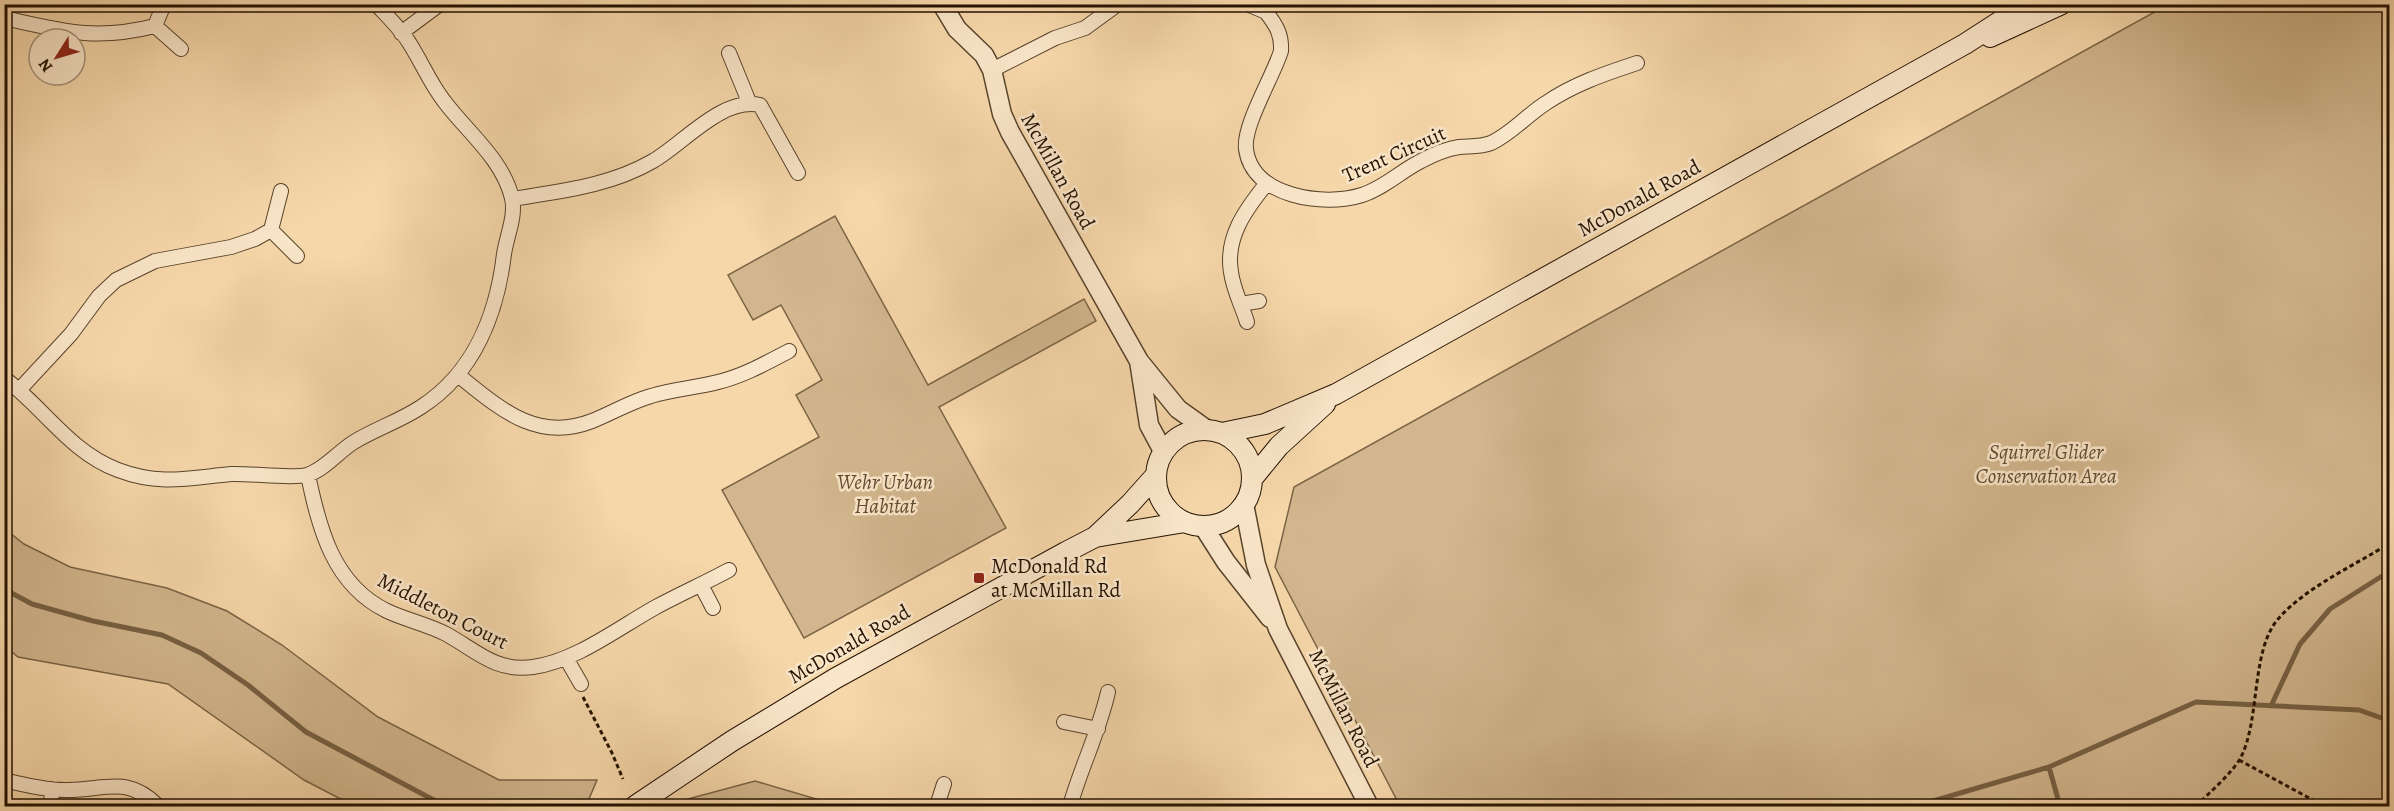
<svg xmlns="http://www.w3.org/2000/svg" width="2394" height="811" viewBox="0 0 2394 811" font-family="Alegreya,serif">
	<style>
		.green { fill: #d2b68d; stroke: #7b6446; stroke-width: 1.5 }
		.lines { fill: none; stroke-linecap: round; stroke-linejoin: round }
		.stream { stroke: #776043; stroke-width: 5 }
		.minor-casing { stroke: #58432a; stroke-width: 16 }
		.tertiary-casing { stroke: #58432a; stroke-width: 21 }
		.secondary-casing { stroke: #241200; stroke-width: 22 }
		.path { stroke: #241200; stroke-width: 3; stroke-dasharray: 4.5 3; stroke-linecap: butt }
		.minor { stroke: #f9e5c8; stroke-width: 14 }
		.tertiary { stroke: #f9e5c8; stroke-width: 18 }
		.secondary { stroke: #f9e5c8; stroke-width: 20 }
		.poi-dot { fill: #8f2418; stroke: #f9e5c8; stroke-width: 2 }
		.labels { text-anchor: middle; stroke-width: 5; stroke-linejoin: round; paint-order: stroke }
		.street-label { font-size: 21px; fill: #241200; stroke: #f9e5c8 }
		.park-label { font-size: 21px; font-style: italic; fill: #614b31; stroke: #f9e5c8 }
		.poi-label { font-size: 21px; fill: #241200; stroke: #f9e5c8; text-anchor: start }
	</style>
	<rect width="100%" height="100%" fill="#f6d7aa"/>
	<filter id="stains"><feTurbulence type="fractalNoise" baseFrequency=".00333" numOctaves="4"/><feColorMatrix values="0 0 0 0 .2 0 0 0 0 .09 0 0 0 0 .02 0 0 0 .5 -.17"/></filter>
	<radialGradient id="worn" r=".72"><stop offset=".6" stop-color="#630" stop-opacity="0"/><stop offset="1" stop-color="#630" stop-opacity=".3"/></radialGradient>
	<path class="green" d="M2169 4 2389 5V806H1400L1275 567 1294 487Z
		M835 216 928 385 1084 299 1096 321 939 407 1006 528 804 638 722 490 819 437 796 395 822 380 781 305 753 320 728 275Z
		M5 529 24 544 70 567 167 588 227 611 282 645 378 717 499 780H597L586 806H354L304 780 168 684 18 657 5 646Z
		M755 781 840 806H669L673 803Z"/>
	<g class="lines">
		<path class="stream" d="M4 589 32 604 93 621 162 635 201 653 248 685 306 732 445 806
			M2271 706 2300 644 2330 609 2390 571
			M2049 767 2060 806
			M1580 806 1596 802 1646 806
			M1916 806 2049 767 2196 702 2359 710 2390 721"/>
		<g class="minor-casing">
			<path id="minor" d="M1247 4 1266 12
				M1266 12C1276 25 1282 34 1281 51 1273 77 1243 125 1246 149 1252 197 1324 207 1362 195 1384 188 1401 171 1421 161 1432 155 1447 149 1459 147 1470 146 1481 147 1491 143 1511 134 1527 115 1546 103 1574 84 1604 74 1637 63
				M4 18C62 31 95 41 155 26L181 49
				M155 26 164 4
				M401 33 440 4
				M729 53 749 102
				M992 70 1055 38 1085 28 1118 4
				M512 199C561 191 610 186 653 161 684 143 722 97 760 105L798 173
				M271 230 297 256
				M1241 304 1259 301
				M1247 322C1242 306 1233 289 1231 272 1225 237 1246 209 1267 183
				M458 375C498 407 536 443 592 421 612 413 630 402 651 396 673 389 696 388 718 382 743 376 766 363 789 351
				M4 378C44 408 70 452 118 470 160 486 189 478 231 474 252 473 289 479 307 475 324 470 339 451 354 442 375 429 400 421 421 407 474 373 497 314 504 254 507 235 516 216 512 198 502 158 467 132 444 101 430 83 422 63 410 44 401 29 388 17 376 4
				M20 389 71 334 99 296 116 280 155 261 231 247 255 239 271 230 281 191
				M308 475C319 528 333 585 387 611 406 620 427 624 446 634 477 651 495 672 533 667 576 661 618 628 656 607 680 594 705 583 729 570
				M701 585 713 608
				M566 658 581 684
				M1064 722 1098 729
				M4 780C24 785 45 790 65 790 104 791 126 774 158 806
				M51 789 52 806
				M937 806 944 784
				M1070 806C1081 767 1099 732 1108 692"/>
		</g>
		<g class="tertiary-casing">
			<path id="tertiary" d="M942 4 957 29 984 55 992 70 1002 114 1010 132 1139 361 1178 409 1206 429
				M1139 361 1149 425 1163 451
				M1244 504 1256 565 1278 629 1369 806
				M1203 526 1226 562 1270 618"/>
		</g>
		<g class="secondary-casing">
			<path id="secondary" d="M1990 37 2062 4
				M1156 478a48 48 0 1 1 96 0a48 48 0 1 1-96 0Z
				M1222 433 1265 424 1336 394 1965 44 2027 4
				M1252 479 1279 446 1325 404
				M1095 537 1130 504 1156 475
				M635 806 732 741 836 678 1066 552 1095 537 1185 522"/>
		</g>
		<path class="path" d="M583 697 612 753 623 779
			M2239 760 2324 806
			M2196 806C2209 793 2231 774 2240 759 2261 720 2250 650 2279 618 2305 588 2355 565 2390 543"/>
		<use href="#minor" class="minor"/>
		<use href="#tertiary" class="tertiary"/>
		<use href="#secondary" class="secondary"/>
	</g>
	<rect class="poi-dot" x="973" y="572" width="12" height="12" rx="3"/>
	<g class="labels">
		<g class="street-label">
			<text transform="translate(1394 154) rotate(-24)" y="7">Trent Circuit</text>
			<text transform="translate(1058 171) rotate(61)" y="7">McMillan Road</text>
			<text transform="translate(1639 198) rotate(-29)" y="7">McDonald Road</text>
			<text transform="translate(443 611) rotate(27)" y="7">Middleton Court</text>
			<text transform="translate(849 644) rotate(-30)" y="7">McDonald Road</text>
			<text transform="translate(1344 708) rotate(63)" y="7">McMillan Road</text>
		</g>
		<g class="park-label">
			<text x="2046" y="459">Squirrel Glider<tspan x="2046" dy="24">Conservation Area</tspan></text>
			<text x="885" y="489">Wehr Urban<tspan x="885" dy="24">Habitat</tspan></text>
		</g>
		<g class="poi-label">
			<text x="991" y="573">McDonald Rd<tspan x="991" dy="24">at McMillan Rd</tspan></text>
		</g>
	</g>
	<rect width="2394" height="811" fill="none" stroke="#f6d7aa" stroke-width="24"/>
	<rect x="6" y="6" width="2382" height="799" fill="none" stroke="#241200" stroke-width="3"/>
	<rect x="12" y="12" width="2370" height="787" fill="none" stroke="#241200" stroke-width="1.5"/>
	<g transform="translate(57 57) rotate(233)"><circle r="28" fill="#f9e5c8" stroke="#a49178" stroke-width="1.5"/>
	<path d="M0-4.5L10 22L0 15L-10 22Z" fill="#8f2418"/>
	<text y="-9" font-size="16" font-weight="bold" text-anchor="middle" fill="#241200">N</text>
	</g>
	<rect width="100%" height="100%" filter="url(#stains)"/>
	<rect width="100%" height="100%" fill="url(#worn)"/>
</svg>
